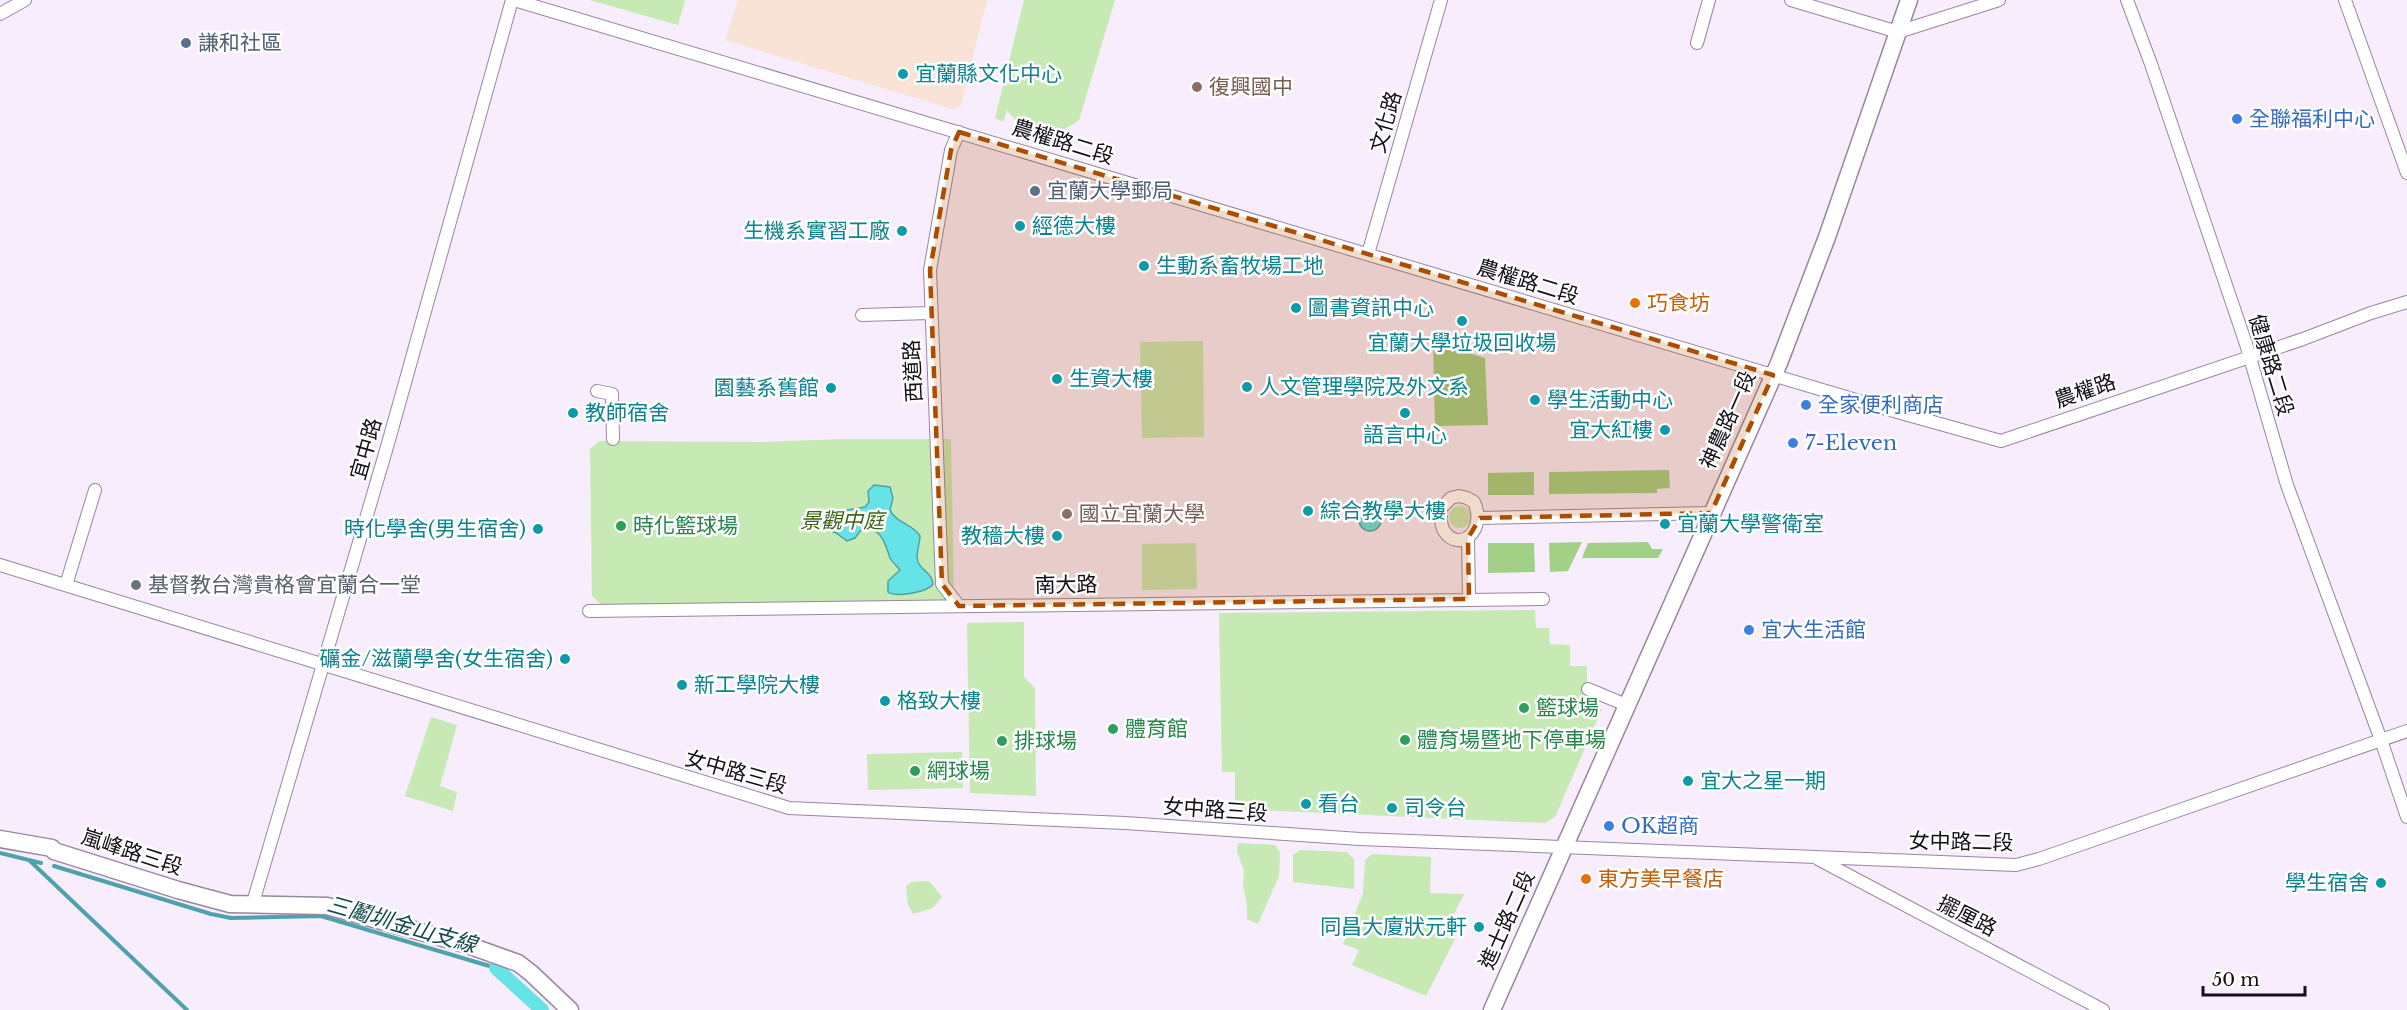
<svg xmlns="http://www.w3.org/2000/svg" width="2407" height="1010" viewBox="0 0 2407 1010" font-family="'Libre Baskerville','Noto Sans TC',serif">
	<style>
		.commercial { fill: #f9e2d6 }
		.green { fill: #c7e9b4 }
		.forest { fill: #a2d086 }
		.water { fill: #66e3e7; stroke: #4da3a9; stroke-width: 1.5 }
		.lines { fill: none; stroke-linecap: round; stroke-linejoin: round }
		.stream { stroke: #4da3a9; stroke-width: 4 }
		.canal { stroke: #66e3e7; stroke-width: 14 }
		.street-casing { stroke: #97879f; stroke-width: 14 }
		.secondary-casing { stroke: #97879f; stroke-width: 19 }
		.street { stroke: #fff; stroke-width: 12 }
		.secondary { stroke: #fff; stroke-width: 16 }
		.marked { fill: #ac4c00; fill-opacity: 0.2; stroke: #ac4c00; stroke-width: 4.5; stroke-dasharray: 12 8; stroke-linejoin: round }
		.service-dot { fill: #5c6f8a; stroke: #fefefe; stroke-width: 2 }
		.culture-dot { fill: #0f9aa8; stroke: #fefefe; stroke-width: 2 }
		.education-dot { fill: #8d6e63; stroke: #fefefe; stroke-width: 2 }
		.shop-dot { fill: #3f7fe0; stroke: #fefefe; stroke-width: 2 }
		.food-dot { fill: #e8710a; stroke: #fefefe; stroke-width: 2 }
		.leisure-dot { fill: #2e9e5b; stroke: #fefefe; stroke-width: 2 }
		.worship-dot { fill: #6b7280; stroke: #fefefe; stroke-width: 2 }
		.labels { text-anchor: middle; stroke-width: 5; stroke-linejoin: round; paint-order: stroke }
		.service-label { font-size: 21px; fill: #4e5e75; stroke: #fefefe; text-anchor: start }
		.culture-label { font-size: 21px; fill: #0d838f; stroke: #fefefe; text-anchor: start }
		.education-label { font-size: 21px; fill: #785e54; stroke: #fefefe; text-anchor: start }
		.shop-label { font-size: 21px; fill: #366cbe; stroke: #fefefe; text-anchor: start }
		.street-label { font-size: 21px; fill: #140e17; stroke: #fefefe }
		.food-label { font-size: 21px; fill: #c56008; stroke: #fefefe; text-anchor: start }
		.park-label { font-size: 21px; font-style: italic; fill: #3c651b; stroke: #fefefe }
		.leisure-label { font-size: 21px; fill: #27864d; stroke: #fefefe; text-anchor: start }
		.worship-label { font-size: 21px; fill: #5b616d; stroke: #fefefe; text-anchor: start }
		.water-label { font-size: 22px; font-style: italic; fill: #134b4d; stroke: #fefefe }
	</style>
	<rect width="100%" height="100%" fill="#f7edfc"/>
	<path class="commercial" d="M738 0H987L961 105 955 110 725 40Z"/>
	<path class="green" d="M589 0H685L678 25Z
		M1024 0H1115L1079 120C1054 140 1025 136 1007 110L1003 122 995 118Z
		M1203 341 1204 437 1142 438 1140 342Z
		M844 439H951L954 602 603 606 592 596 590 449 599 441 762 442Z
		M1449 517a11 11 0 1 1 22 0a11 11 0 1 1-22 0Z
		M1196 543 1197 589 1142 590V544Z
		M1535 610 1536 628H1549L1550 644 1570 645V666H1587V709H1602L1555 817 1545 823 1235 809V772H1222L1219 613Z
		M1024 622V677L1035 688 1036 796 970 793 967 623Z
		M431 717 457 725 440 786 457 792 453 811 405 796Z
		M962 752 963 788 868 790 867 754Z
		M1238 843 1275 845 1280 852 1279 876 1258 924 1247 919V904L1243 886 1244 870 1237 852Z
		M1300 850 1347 852 1354 859V889L1293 882V855Z
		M1372 854 1431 857 1430 893 1464 894 1443 936 1455 939 1426 996 1352 965 1359 950 1343 944 1363 893 1365 860Z
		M922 881 930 882 942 897 933 908 913 914 908 904 906 886 911 882Z"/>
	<path class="forest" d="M1433 342 1485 358 1488 425 1435 426Z
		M1669 470 1670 488 1657 489V493L1549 494V472Z
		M1534 472V495H1488V473Z
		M1582 542 1568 571 1550 572 1549 543Z
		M1648 542 1652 549H1663L1658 558H1582L1588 543Z
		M1488 543H1534L1535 572 1488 573Z"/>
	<path class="water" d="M874 485 890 487 893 498 890 510C896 523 913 524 920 536 920 545 915 553 918 562 922 571 932 573 933 584 928 592 896 598 888 592V581L900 570C897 566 892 562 890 558 885 543 881 525 861 530L855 538 847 541 836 533 819 527 820 517 829 513 865 507 869 502 868 491Z
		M1359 520a11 11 0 1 1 22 0a11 11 0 1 1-22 0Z"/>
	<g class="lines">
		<path class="stream" d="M0 853 41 863
			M29 860 187 1010
			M54 866 211 914 231 918 321 916 496 968"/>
		<path class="canal" d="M496 968 542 1010"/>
		<g class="street-casing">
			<path id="street" d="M514 0 1883 408 2001 441 2303 339 2371 313 2407 302
				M1791 0 1898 32 1999 0
				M2127 0 2151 64 2246 344 2287 485 2381 740 2407 817
				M2345 0 2407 173
				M0 14 25 0
				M1697 43 1709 0
				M1368 254 1441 0
				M862 315 930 313
				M597 391 612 394 613 439
				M1459 496 1467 498 1474 502C1487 530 1460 554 1444 531 1440 525 1441 515 1441 508L1451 498Z
				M1478 518 1711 513
				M1468 538 1469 599
				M0 565 789 808 1125 823 1360 839 2016 865 2039 859 2407 731
				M66 585 95 490
				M959 606 942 584 930 270 951 150 959 132
				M589 611 1543 599
				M1588 689 1626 705
				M1818 859 2103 1010
				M252 906 387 447 512 0"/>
		</g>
		<g class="secondary-casing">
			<path id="secondary" d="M0 839 52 848 54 851 178 890 230 904 327 906 465 944 518 963 531 973 570 1010
				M1492 1010 1779 363 1827 237 1909 0"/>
		</g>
		<use href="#street" class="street"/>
		<use href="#secondary" class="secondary"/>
	</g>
	<path class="marked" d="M959 132 1773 375 1711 513 1480 518 1468 538 1469 599 959 606 942 584 930 270 951 150Z"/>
	<g class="service-dot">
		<circle cx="186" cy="43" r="6"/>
		<circle cx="1035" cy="191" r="6"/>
	</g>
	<g class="culture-dot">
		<circle cx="903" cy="74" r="6"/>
		<circle cx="1020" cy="226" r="6"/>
		<circle cx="902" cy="231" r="6"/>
		<circle cx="1144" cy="266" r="6"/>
		<circle cx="1296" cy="308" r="6"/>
		<circle cx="1462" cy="321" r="6"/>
		<circle cx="1057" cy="379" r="6"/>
		<circle cx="1247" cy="387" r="6"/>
		<circle cx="831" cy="388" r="6"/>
		<circle cx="1535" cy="400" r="6"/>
		<circle cx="573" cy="413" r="6"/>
		<circle cx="1405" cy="413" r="6"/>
		<circle cx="1665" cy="430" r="6"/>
		<circle cx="1308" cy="511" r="6"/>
		<circle cx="1665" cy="524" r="6"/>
		<circle cx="538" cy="529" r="6"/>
		<circle cx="1057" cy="536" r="6"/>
		<circle cx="565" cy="659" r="6"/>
		<circle cx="682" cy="685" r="6"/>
		<circle cx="885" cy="701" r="6"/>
		<circle cx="1688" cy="781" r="6"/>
		<circle cx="1306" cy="804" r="6"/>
		<circle cx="1392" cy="808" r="6"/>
		<circle cx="2381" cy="883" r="6"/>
		<circle cx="1479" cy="927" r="6"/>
	</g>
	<g class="education-dot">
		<circle cx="1197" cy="87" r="6"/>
		<circle cx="1067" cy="514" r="6"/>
	</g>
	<g class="shop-dot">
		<circle cx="2237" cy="119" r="6"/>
		<circle cx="1806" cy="405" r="6"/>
		<circle cx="1793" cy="443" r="6"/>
		<circle cx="1749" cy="630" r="6"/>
		<circle cx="1609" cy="826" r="6"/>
	</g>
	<g class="food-dot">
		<circle cx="1635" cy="303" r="6"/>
		<circle cx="1586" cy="879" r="6"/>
	</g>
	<g class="leisure-dot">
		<circle cx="621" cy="526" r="6"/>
		<circle cx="1524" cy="708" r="6"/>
		<circle cx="1113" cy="729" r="6"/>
		<circle cx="1405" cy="740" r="6"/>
		<circle cx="1002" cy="741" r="6"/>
		<circle cx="915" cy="771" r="6"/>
	</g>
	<circle class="worship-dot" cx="136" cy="585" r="6"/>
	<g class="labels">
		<g class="service-label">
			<text x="198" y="50">謙和社區</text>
			<text x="1047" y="198">宜蘭大學郵局</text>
		</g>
		<g class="culture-label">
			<text x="915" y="81">宜蘭縣文化中心</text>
			<text x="1032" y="233">經德大樓</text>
			<text x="890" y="238" text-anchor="end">生機系實習工廠</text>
			<text x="1156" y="273">生動系畜牧場工地</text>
			<text x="1308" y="315">圖書資訊中心</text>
			<text x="1462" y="350" text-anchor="middle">宜蘭大學垃圾回收場</text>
			<text x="1069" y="386">生資大樓</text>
			<text x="1259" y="394">人文管理學院及外文系</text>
			<text x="819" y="395" text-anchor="end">園藝系舊館</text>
			<text x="1547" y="407">學生活動中心</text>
			<text x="585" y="420">教師宿舍</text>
			<text x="1653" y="437" text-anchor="end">宜大紅樓</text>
			<text x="1405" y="442" text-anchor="middle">語言中心</text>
			<text x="1320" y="518">綜合教學大樓</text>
			<text x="1677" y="531">宜蘭大學警衛室</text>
			<text x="526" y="536" text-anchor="end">時化學舍(男生宿舍)</text>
			<text x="1045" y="543" text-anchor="end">教穡大樓</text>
			<text x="553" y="666" text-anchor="end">礪金/滋蘭學舍(女生宿舍)</text>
			<text x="694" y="692">新工學院大樓</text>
			<text x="897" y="708">格致大樓</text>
			<text x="1700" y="788">宜大之星一期</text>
			<text x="1318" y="811">看台</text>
			<text x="1404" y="815">司令台</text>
			<text x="2369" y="890" text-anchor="end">學生宿舍</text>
			<text x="1467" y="934" text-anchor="end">同昌大廈狀元軒</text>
		</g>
		<g class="education-label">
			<text x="1209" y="94">復興國中</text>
			<text x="1079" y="521">國立宜蘭大學</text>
		</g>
		<g class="shop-label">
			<text x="2249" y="126">全聯福利中心</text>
			<text x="1818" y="412">全家便利商店</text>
			<text x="1805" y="450">7-Eleven</text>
			<text x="1761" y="637">宜大生活館</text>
			<text x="1621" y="833">OK超商</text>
		</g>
		<g class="street-label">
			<text transform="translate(1386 122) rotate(-74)" y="7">文化路</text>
			<text transform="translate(1063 142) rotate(17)" y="7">農權路二段</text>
			<text transform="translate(1528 282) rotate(17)" y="7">農權路二段</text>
			<text transform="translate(2271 365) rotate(73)" y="7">健康路二段</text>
			<text transform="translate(913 371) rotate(-93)" y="7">西道路</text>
			<text transform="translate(2085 391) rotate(-19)" y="7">農權路</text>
			<text transform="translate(1728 420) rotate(-66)" y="7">神農路一段</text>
			<text transform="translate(366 449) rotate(-74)" y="7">宜中路</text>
			<text transform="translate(1066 585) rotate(-1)" y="7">南大路</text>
			<text transform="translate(736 772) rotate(16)" y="7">女中路三段</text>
			<text transform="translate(1215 810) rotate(4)" y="7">女中路三段</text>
			<text transform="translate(1961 842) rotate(1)" y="7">女中路二段</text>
			<text transform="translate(132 852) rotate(18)" y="7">嵐峰路三段</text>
			<text transform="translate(1967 916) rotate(27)" y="7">擺厘路</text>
			<text transform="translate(1507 920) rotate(-66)" y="7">進士路二段</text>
		</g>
		<g class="food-label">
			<text x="1647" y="310">巧食坊</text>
			<text x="1598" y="886">東方美早餐店</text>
		</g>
		<g class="park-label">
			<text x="842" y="528">景觀中庭</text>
		</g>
		<g class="leisure-label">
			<text x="633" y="533">時化籃球場</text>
			<text x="1536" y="715">籃球場</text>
			<text x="1125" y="736">體育館</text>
			<text x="1417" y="747">體育場暨地下停車場</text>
			<text x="1014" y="748">排球場</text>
			<text x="927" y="778">網球場</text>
		</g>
		<g class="worship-label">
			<text x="148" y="592">基督教台灣貴格會宜蘭合一堂</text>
		</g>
		<g class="water-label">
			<text transform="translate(402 924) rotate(16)" y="8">三鬮圳金山支線</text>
		</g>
	</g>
	<path d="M2203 986v9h102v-9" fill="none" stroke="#140e17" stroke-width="3"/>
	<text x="2212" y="986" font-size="18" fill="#140e17" stroke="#fefefe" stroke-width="4.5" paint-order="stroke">50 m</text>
</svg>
